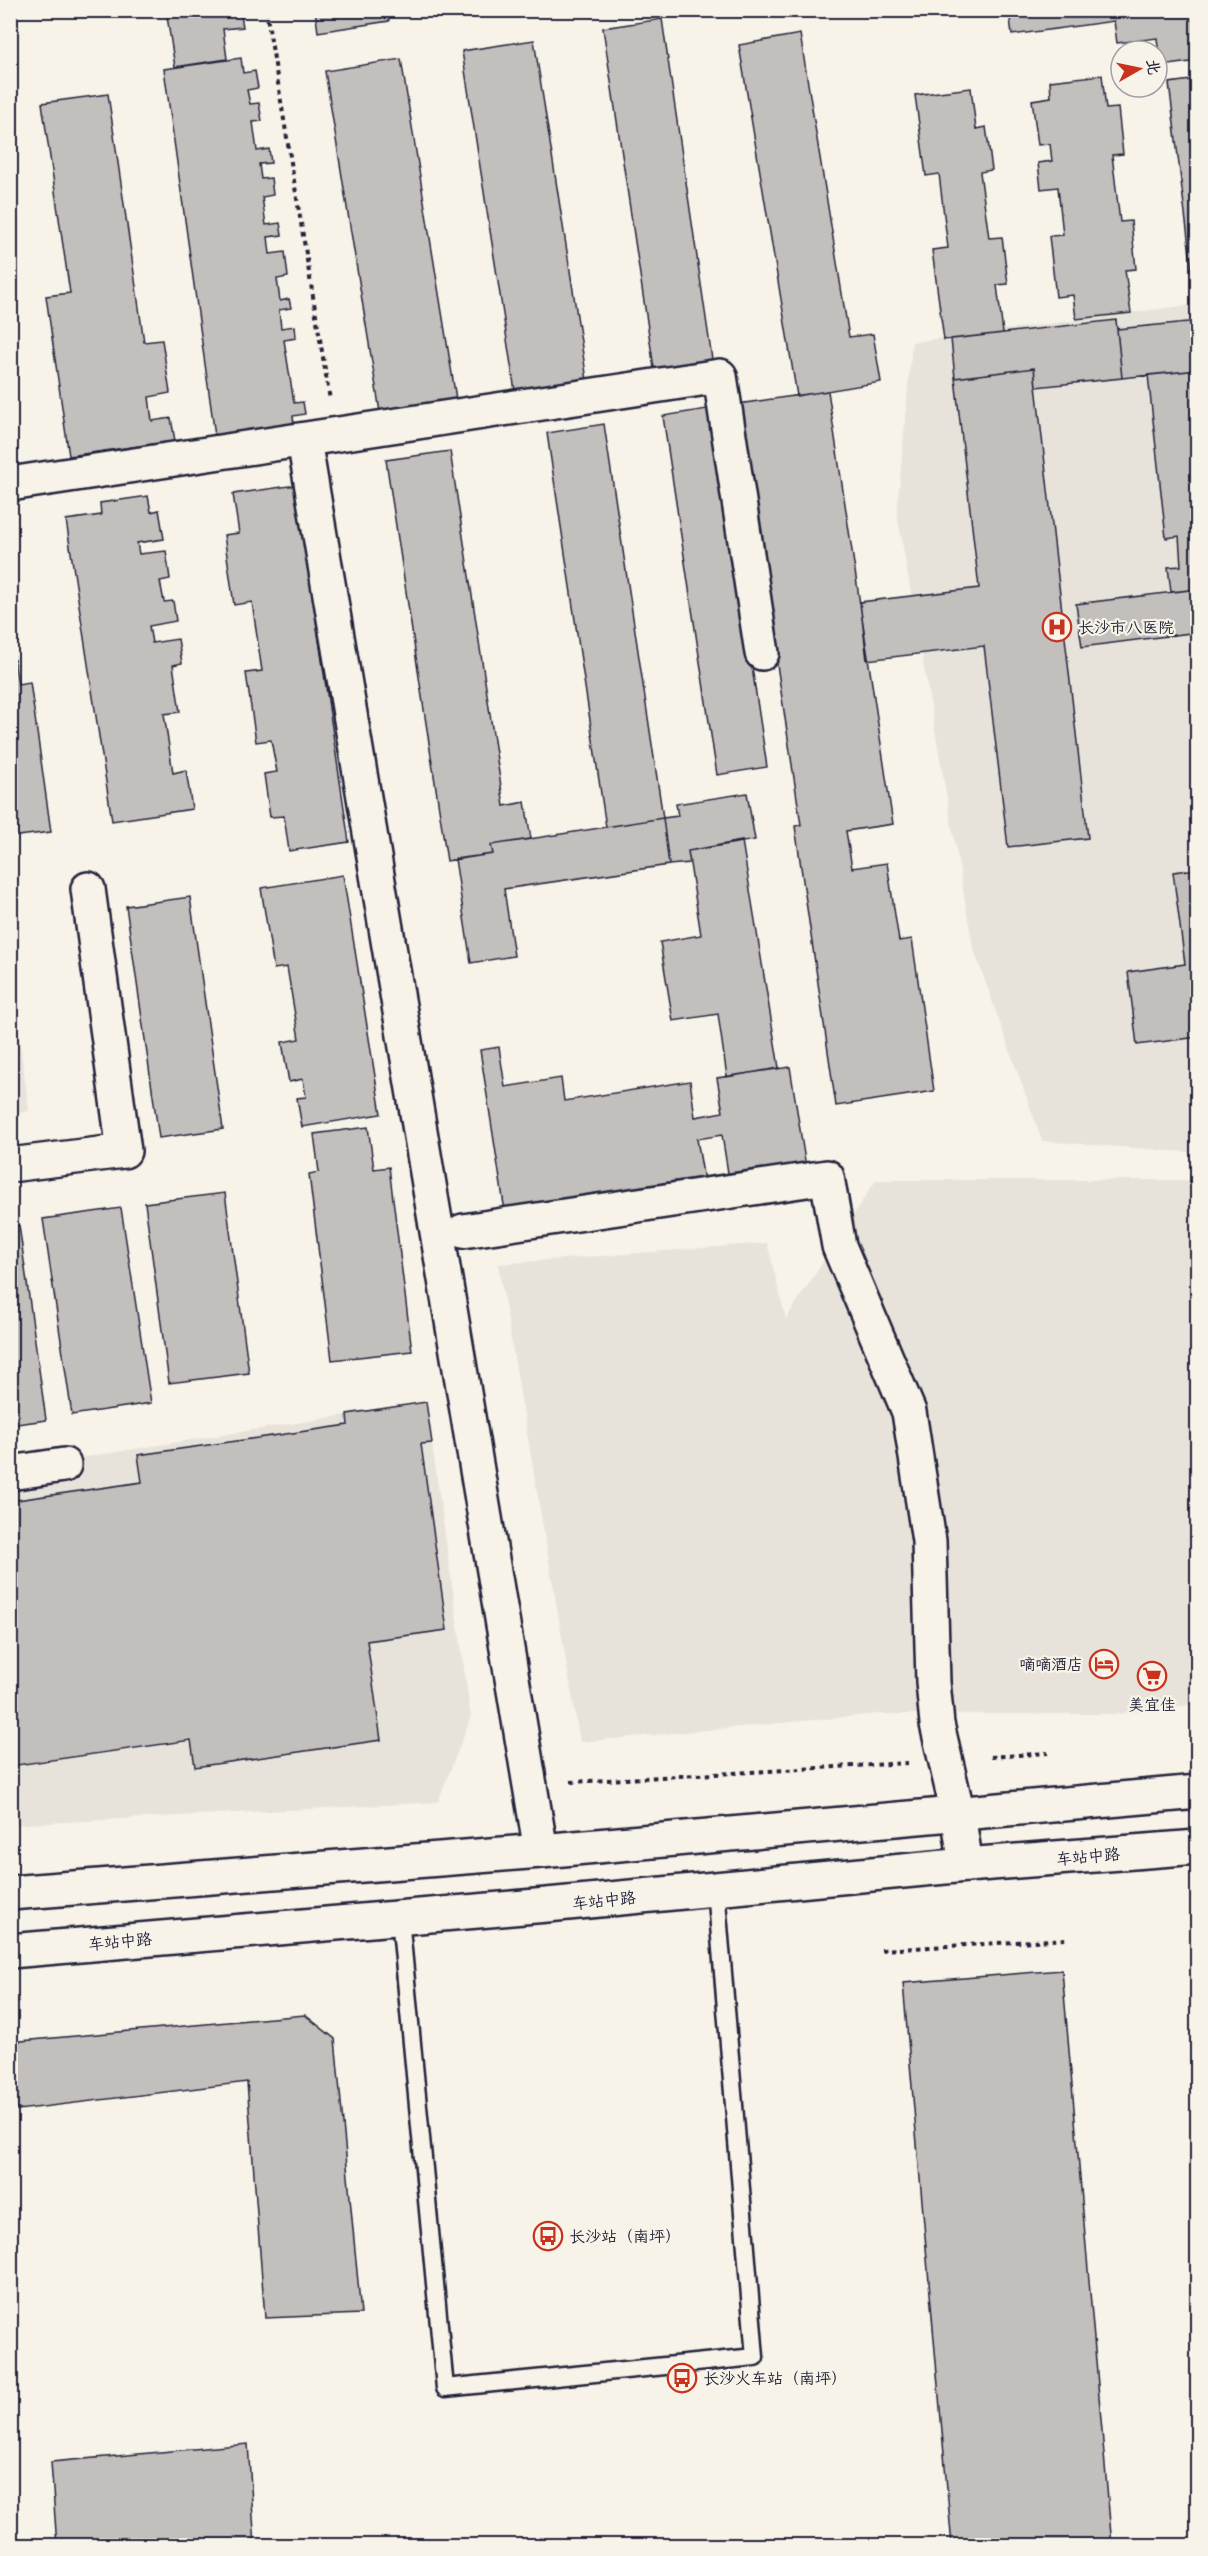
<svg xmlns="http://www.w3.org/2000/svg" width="1208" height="2556" viewBox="0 0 1208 2556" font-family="Kalam,'LXGW WenKai TC',sans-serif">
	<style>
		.built { fill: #e7e3db }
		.building { fill: #c2bfbd; stroke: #22223b; stroke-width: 1.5 }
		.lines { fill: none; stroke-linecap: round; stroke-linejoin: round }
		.lane-casing { stroke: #22223b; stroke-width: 21 }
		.street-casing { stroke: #22223b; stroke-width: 38 }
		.primary-casing { stroke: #22223b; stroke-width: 38 }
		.path { stroke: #22223b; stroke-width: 4; stroke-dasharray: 4.5 4.5; stroke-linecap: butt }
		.lane { stroke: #f7f3e8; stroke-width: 16 }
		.street { stroke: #f7f3e8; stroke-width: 33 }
		.primary { stroke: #f7f3e8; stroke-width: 33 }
		.labels { text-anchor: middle; stroke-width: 4.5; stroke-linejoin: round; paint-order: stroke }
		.poi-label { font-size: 16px; fill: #22223b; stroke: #f7f3e8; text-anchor: start }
		.street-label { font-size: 16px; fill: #22223b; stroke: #f7f3e8 }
	</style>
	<rect width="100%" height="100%" fill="#f7f3e8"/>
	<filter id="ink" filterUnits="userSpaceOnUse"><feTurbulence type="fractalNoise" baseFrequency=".0167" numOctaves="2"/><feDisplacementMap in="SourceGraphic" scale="12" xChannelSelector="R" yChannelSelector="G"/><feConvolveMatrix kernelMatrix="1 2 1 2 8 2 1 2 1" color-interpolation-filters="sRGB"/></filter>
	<g filter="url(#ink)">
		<path class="built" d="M1197 304V1153L1042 1141 973 947 897 513 912 342Z
			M11 974 29 1111 11 1115H10Z
			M876 1180H1197V1704L1117 1714H878L580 1742 498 1264 767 1243 786 1319Z
			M426 1402 471 1717 438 1802 11 1825V1469Z"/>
		<path class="building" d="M166 10H240L243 27 223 29 227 59 175 67Z
			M315 10H388L389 21 318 32Z
			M1009 10H1198V61L1160 66 1157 38 1117 43 1114 21 1012 35Z
			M662 19 713 366 655 375 603 28Z
			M800 34 849 337 873 334 881 382 797 396 739 45Z
			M534 40 587 380 515 391 462 51Z
			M241 58 243 73 255 71 258 88 247 90 250 104 259 103 262 121 253 122 257 151 269 149 271 163 259 164 261 179 271 178 273 195 262 197 266 225 280 223 282 235 268 237 270 254 285 252 288 277 277 279 280 301 289 299 291 308 279 310 281 328 295 326 296 338 284 340 294 403 303 402 305 414 293 416 294 425 215 436 164 69Z
			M401 59 457 405 381 418 325 71Z
			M1102 75 1106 109 1118 108 1123 154 1112 155 1120 222 1131 221 1136 269 1125 270 1131 313 1076 319 1073 295 1056 297 1049 236 1063 235 1058 187 1041 189 1038 163 1052 161 1050 144 1038 145 1032 100 1051 97 1050 81Z
			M1198 79V312H1197L1169 83Z
			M971 88 976 129 986 127 992 170 980 172 989 238 1002 237 1008 284 997 285 1003 333 944 340 932 250 948 248 939 174 926 176 915 95Z
			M108 94 144 342 162 340 170 393 149 397 152 421 171 418 175 441 69 456 46 296 70 293 42 103Z
			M1116 320 1122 378 1036 387 1034 368 955 378 951 339Z
			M1198 321V370L1122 378 1117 329Z
			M1034 368 1088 838 1008 847 984 646 867 660 860 602 979 588 955 378Z
			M1198 370V589L1171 592 1168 567 1181 566 1179 536 1166 538 1148 375Z
			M828 391 893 824 846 831 852 868 887 863 899 941 912 939 934 1091 836 1106 795 826 801 825 738 404Z
			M713 408 767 767 717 775 663 416Z
			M604 424 663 818 606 827 547 433Z
			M450 451 504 806 525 802 531 839 491 845 493 854 447 861 386 460Z
			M296 485 349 842 289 851 284 816 270 817 264 774 277 772 271 740 256 742 246 673 262 671 252 602 234 605 224 535 239 533 233 494Z
			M148 496 151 512 159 510 164 539 137 543 139 554 166 551 170 579 160 581 164 602 173 601 176 621 149 626 152 643 178 639 182 663 173 665 180 712 164 714 173 773 186 770 192 809 112 821 66 520 101 515 100 503Z
			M1198 589V632L1082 647 1076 604Z
			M10 633 18 684 30 682 51 832 10 837Z
			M747 793 755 840 688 851 690 863 669 865 663 818 678 816 676 804Z
			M663 818 669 865 504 889 514 956 471 963 455 859 493 854 491 845Z
			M742 841 779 1068 727 1077 718 1014 673 1021 660 942 701 935 688 851Z
			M1198 869V1037L1137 1045 1128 972 1185 964 1173 872Z
			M343 875 381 1114 302 1127 297 1098 306 1097 303 1079 289 1082 282 1042 299 1039 287 967 274 969 261 888Z
			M190 897 223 1129 159 1138 126 906Z
			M499 1047 505 1087 561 1078 564 1101 690 1081 695 1117 723 1112 717 1078 790 1067 806 1167 729 1179 722 1135 697 1139 705 1186 506 1218 480 1050Z
			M368 1127 374 1169 389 1167 412 1351 332 1360 309 1174 319 1172 314 1134Z
			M225 1193 249 1373 169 1383 145 1203Z
			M121 1208 151 1403 72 1415 43 1219Z
			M19 1225 46 1420 10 1425V1226Z
			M426 1402 432 1443 421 1444 447 1630 367 1641 381 1740 195 1767 191 1740 10 1766V1501L142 1482 138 1455 348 1425 347 1414Z
			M1062 1970 1112 2546H952L903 1983Z
			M305 2015 335 2039 361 2314 265 2318 247 2082 10 2111V2042Z
			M248 2444 255 2546H57L51 2462Z"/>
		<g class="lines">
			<g class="lane-casing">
				<path id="lane" d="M400 1918 445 2388 755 2357 716 1889"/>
			</g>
			<g class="street-casing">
				<path id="street" d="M304 440 541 1851
					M10 484 720 376 762 653
					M10 1165 124 1151 88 889
					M463 1231 827 1177 839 1246 909 1412 929 1541 933 1682 937 1724 958 1814 966 1865
					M10 1473 64 1465"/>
			</g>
			<g class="primary-casing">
				<path id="primary" d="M10 1893 541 1851 1198 1792
					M10 1951 547 1905 966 1865 1198 1847"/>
			</g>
			<path class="path" d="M266 10 330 400
				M991 1757 1048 1753
				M571 1782 909 1763
				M881 1950 1067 1939"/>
			<use href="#lane" class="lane"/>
			<use href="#street" class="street"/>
			<use href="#primary" class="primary"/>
		</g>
	</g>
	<defs>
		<g id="hospital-ring" transform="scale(1.5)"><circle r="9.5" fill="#f7f3e8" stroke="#c8321e" stroke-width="1.5"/><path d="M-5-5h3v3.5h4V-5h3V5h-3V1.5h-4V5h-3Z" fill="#c8321e"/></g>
		<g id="hotel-ring" transform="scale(1.5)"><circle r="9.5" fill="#f7f3e8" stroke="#c8321e" stroke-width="1.5"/><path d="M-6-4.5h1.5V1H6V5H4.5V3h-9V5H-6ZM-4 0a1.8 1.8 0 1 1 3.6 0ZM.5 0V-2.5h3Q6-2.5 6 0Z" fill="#c8321e"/></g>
		<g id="supermarket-ring" transform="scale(1.5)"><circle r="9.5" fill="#f7f3e8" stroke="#c8321e" stroke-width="1.5"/><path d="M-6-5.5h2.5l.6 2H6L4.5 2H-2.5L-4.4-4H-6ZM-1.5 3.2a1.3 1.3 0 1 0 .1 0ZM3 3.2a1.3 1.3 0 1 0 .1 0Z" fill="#c8321e"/></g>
		<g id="bus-ring" transform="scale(1.5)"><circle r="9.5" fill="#f7f3e8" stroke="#c8321e" stroke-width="1.5"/><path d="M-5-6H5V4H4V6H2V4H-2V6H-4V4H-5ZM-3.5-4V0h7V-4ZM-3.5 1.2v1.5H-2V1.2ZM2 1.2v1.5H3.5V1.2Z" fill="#c8321e"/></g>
	</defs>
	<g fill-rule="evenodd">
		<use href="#hospital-ring" x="1057" y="627"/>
		<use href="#hotel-ring" x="1104" y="1664"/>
		<use href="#supermarket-ring" x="1152" y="1676"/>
		<use href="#bus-ring" x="548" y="2236"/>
		<use href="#bus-ring" x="682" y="2378"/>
	</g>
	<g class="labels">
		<g class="poi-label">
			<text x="1078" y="633">长沙市八医院</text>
			<text x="1083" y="1670" text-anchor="end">嘀嘀酒店</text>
			<text x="1152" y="1710" text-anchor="middle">美宜佳</text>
			<text x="569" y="2242">长沙站（南坪）</text>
			<text x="703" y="2384">长沙火车站（南坪）</text>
		</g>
		<g class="street-label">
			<text transform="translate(1088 1856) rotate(-5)" y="6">车站中路</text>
			<text transform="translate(604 1900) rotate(-6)" y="6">车站中路</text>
			<text transform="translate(120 1941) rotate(-5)" y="6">车站中路</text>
		</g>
	</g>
	<rect width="1208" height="2556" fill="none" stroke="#f7f3e8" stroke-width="36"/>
	<rect x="18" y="18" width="1172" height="2520" fill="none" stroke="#22223b" stroke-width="2" filter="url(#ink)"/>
	<g transform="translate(1139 69) rotate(81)"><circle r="28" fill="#f7f3e8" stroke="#a29fa3" stroke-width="1.5"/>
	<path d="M0-4.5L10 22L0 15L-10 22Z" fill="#c8321e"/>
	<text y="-9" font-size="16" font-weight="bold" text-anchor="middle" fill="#22223b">北</text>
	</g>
</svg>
